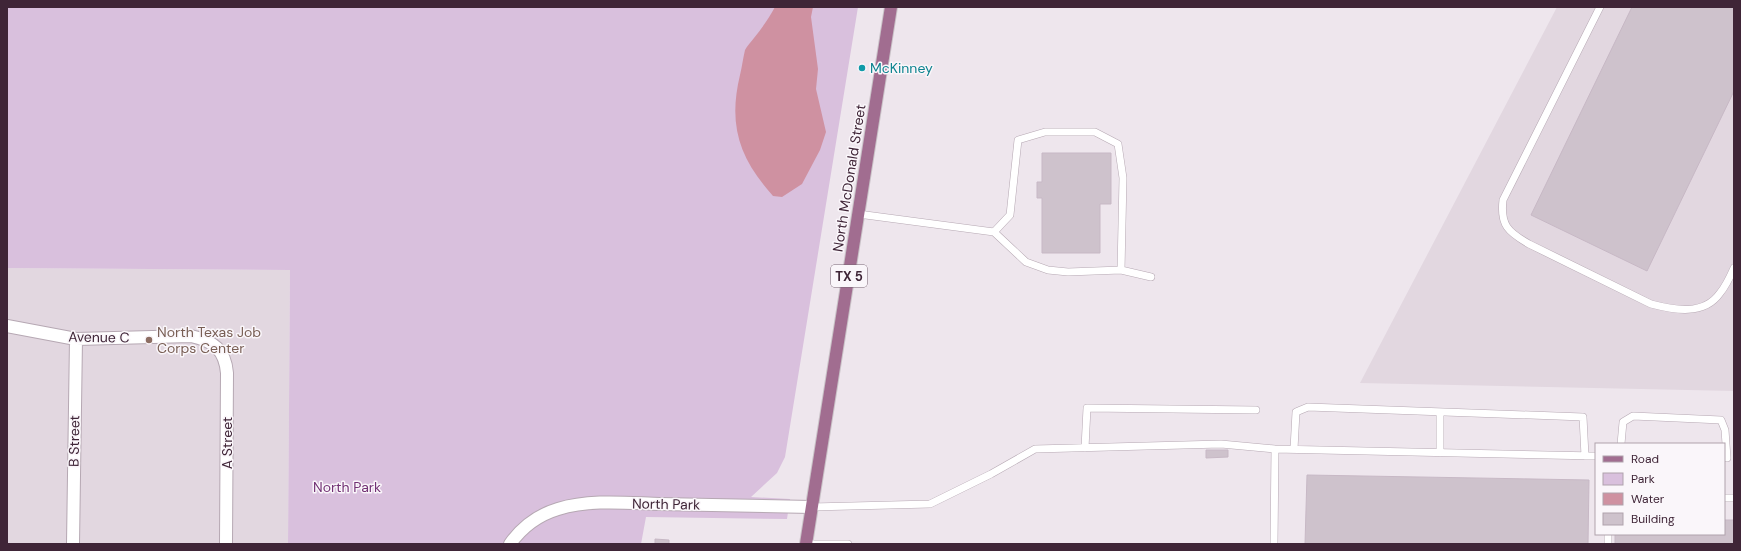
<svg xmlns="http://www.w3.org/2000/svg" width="1741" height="551" viewBox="0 0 1741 551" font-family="'DM Sans',sans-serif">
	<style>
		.built { fill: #e2d7e0 }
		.green { fill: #d9c0dd }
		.water { fill: #cf91a1 }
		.building { fill: #cec2cc; stroke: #c7b8c5 }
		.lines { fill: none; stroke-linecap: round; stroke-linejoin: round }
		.lane-casing { stroke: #b6a8b3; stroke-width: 8 }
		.street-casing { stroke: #b6a8b3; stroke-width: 14 }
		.primary-casing { stroke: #c9c2c7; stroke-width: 14 }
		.lane { stroke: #fff; stroke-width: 7 }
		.street { stroke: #fff; stroke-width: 12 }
		.primary { stroke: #a16d90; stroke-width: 12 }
		.culture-dot { fill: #0f9aa8; stroke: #faf6fa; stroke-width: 1.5 }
		.education-dot { fill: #8d6e63; stroke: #faf6fa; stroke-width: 1.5 }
		.labels { text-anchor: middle; stroke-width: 3; stroke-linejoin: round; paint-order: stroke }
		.shield { fill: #faf6fa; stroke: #776472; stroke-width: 1 }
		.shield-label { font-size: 13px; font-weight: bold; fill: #3f2537 }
		.culture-label { font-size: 14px; fill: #0d838f; stroke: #faf6fa; text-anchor: start }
		.street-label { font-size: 14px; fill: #3f2537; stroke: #faf6fa }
		.education-label { font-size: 14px; fill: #785e54; stroke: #faf6fa; text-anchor: start }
		.park-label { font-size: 14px; fill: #723174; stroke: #faf6fa }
	</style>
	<rect width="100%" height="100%" fill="#eee6ed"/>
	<path class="built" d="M1557 7H1734V391L1360 383Z
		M7 268 290 270 288 544H7Z"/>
	<path class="green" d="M7 7H858L785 457 777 473 751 497 790 499 787 519 646 517 641 544H288L290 270 7 268Z"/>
	<path class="water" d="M775 7H813L811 17 818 69 816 89 826 132 820 150 802 184 782 197 773 196C739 158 728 125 740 75 742 67 743 58 745 50 747 46 751 42 754 38 762 28 769 18 775 7Z"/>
	<path class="building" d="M1632 7H1734V91L1647 271 1531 215Z
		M1042 153H1111V204H1100V253H1042V198H1037V182H1042Z
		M1206 450H1228V457L1206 458Z
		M1307 475 1589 480 1588 544H1305Z
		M1724 520H1734V544H1615V534H1724Z
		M655 539 669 540V544H655Z"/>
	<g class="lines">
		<g class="lane-casing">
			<path id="lane" d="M1600 7 1503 200C1500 225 1508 232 1529 244L1651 304C1674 310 1704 316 1720 293 1726 286 1730 277 1734 268
				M858 214 994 232 1026 262 1048 270 1068 272 1121 270 1151 277
				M994 232 1010 215 1018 140 1045 132H1095L1118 144 1123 178 1121 270
				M1621 444 1623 422 1633 416 1721 420 1725 430 1727 458
				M1085 448 1087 408 1256 410
				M1294 449 1296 412 1308 407 1583 417 1585 456
				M1440 453V412
				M1724 498H1734
				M812 507 930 504 991 474 1035 449 1221 444 1275 449 1596 456
				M806 544H848
				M1274 544 1275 449
				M1608 544V534"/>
		</g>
		<g class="street-casing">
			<path id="street" d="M7 326 76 339 191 336C214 341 225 350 227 373L226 544
				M73 544 76 339
				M510 544C522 527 538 515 558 509 590 499 627 503 660 504 711 505 762 506 812 507"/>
		</g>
		<g class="primary-casing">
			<path id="primary" d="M806 544 891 7"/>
		</g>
		<use href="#lane" class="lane"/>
		<use href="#street" class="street"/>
		<use href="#primary" class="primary"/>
	</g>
	<circle class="culture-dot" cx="862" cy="68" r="4"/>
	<circle class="education-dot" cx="149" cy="340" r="4"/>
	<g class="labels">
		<rect class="shield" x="831" y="265" width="36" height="22" rx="3"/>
		<g class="shield-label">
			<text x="849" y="281">TX 5</text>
		</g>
		<g class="culture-label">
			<text x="870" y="73">McKinney</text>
		</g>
		<g class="street-label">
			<text transform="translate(849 178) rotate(-81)" y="5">North McDonald Street</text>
			<text transform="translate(99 337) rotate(1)" y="5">Avenue C</text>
			<text transform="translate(74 441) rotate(-89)" y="5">B Street</text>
			<text transform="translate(227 443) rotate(-90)" y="5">A Street</text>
			<text transform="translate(666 504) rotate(1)" y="5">North Park</text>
		</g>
		<g class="education-label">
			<text x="157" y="337">North Texas Job<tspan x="157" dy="16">Corps Center</tspan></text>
		</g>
		<g class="park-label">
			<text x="347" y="492">North Park</text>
		</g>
	</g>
	<rect width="1741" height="551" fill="none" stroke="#3f2537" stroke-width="16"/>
	<rect x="1595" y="443" width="130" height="92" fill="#faf6fa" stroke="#afa2ac"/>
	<rect x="1603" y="456" width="20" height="6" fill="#a16d90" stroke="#afa2ac"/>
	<text x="1631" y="463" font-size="12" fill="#3f2537">Road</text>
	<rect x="1603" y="473" width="20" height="12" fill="#d9c0dd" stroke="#afa2ac"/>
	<text x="1631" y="483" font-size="12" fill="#3f2537">Park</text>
	<rect x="1603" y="493" width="20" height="12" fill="#cf91a1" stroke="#afa2ac"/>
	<text x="1631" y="503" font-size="12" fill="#3f2537">Water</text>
	<rect x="1603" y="513" width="20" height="12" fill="#cec2cc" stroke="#afa2ac"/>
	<text x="1631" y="523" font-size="12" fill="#3f2537">Building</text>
</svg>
